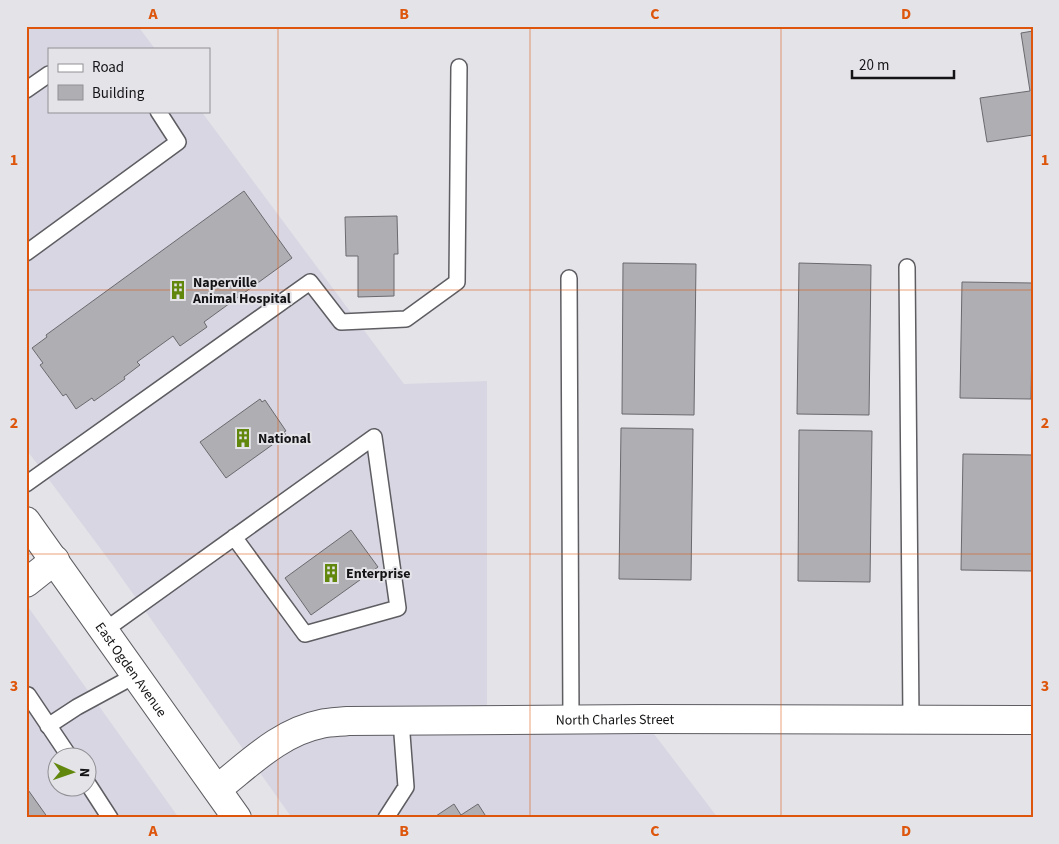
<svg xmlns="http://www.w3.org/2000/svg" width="1059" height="844" viewBox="0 0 1059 844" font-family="'Source Sans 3',sans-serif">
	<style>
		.built { fill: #d8d6e3; fill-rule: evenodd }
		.building { fill: #afaeb3; stroke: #6a6a6e }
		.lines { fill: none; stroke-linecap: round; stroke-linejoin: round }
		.lane-casing { stroke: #5e5d62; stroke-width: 18 }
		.street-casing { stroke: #5e5d62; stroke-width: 30 }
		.primary-casing { stroke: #5e5d62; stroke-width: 30 }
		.lane { stroke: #fff; stroke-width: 15 }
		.street { stroke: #fff; stroke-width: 28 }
		.primary { stroke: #fff; stroke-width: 28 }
		.grid { fill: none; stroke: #dd560c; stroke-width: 1; stroke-opacity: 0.55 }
		.labels { text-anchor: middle; stroke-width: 4; stroke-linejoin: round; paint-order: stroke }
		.poi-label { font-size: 14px; font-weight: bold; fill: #141416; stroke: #e4e3e8; text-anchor: start }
		.street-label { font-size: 14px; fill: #141416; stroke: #e4e3e8 }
		.neatline { fill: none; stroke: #dd560c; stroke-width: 2 }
		.grid-label { font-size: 16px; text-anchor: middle; font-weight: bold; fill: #dd560c }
	</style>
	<rect width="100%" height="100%" fill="#e4e3e8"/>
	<path class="built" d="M26 26H138L155 49H49V111H201L404 384 487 381V724L645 722 718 818H292L109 560 26 449Z
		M26 604 179 818H26ZM58 756H88V786H58Z"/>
	<path class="building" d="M1033 31V135L987 142 980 98 1030 91 1021 33Z
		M244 191 292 258 204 322 207 327 180 346 173 336 137 362 140 365 124 377 125 379 94 401 92 398 76 409 66 394 63 396 40 365 43 363 32 348 47 337 46 335Z
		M397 216 398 254H394V296L358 297V256H346L345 217Z
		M623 263 696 264 694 415 622 414Z
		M799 263 871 265 869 415 797 414Z
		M962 282 1033 283 1031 399 960 398Z
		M260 399 262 402 265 400 286 431 284 432 286 435 226 478 200 442Z
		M621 428 693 429 691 580 619 579Z
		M799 430 872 431 870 582 798 581Z
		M963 454 1033 455V571L961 570Z
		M351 530 378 567 311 615 285 578Z
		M26 787 48 818H26Z
		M454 804 461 815 478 804 487 818H433Z"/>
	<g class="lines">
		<g class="lane-casing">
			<path id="lane" d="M26 90 49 74
				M26 253 178 142 158 111
				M907 267 911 720
				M569 278 571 721
				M26 484 310 282 341 322 406 319 457 282 459 67
				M105 630 374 437 398 608 305 634 234 537
				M26 696 28 695 69 756
				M48 726 77 707 136 675
				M88 784 110 818
				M386 818 406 787 401 721"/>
		</g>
		<g class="street-casing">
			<g id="street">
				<path d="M26 583 55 560"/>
				<path id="s1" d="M217 789C248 765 280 732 321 724 329 722 339 722 348 721L645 719 1033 720"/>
			</g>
		</g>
		<g class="primary-casing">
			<g id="primary">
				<path id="s2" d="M26 521 237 818"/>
			</g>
		</g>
		<use href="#lane" class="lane"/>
		<use href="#street" class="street"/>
		<use href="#primary" class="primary"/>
	</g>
	<path class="grid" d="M278 26V818M530 26V818M781 26V818M26 290H1033M26 554H1033"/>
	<defs>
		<g id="building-bare" transform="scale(1.5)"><path d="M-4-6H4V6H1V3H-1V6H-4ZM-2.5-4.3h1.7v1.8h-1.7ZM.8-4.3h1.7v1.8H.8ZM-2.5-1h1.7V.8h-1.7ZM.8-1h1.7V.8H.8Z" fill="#62870d" stroke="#e4e3e8" stroke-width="2.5" paint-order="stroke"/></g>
	</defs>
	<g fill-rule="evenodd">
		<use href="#building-bare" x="178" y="290"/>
		<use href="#building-bare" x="243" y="438"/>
		<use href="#building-bare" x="331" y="573"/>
	</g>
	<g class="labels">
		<g class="poi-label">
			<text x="193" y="287">Naperville<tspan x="193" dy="16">Animal Hospital</tspan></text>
			<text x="258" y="443">National</text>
			<text x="346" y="578">Enterprise</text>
		</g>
		<g class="street-label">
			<text dy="5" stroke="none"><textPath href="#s2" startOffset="182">East Ogden Avenue</textPath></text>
			<text dy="5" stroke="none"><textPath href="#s1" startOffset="418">North Charles Street</textPath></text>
		</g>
	</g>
	<rect width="1059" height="844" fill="none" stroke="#e4e3e8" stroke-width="55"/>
	<rect x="48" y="48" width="162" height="65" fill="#e4e3e8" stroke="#919094"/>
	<rect x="58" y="64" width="25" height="8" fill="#ffffff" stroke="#919094"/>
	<text x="92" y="72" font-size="15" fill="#141416">Road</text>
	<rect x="58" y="85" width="25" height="15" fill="#afaeb3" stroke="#919094"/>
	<text x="92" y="98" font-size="15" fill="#141416">Building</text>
	<g transform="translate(72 772) rotate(92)"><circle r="24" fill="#e4e3e8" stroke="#919094"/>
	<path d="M0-4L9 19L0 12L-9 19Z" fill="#62870d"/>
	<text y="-8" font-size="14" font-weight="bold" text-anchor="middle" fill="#141416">N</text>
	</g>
	<path d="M852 70v8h102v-8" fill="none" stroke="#141416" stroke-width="2.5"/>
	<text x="859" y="70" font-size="15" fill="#141416" stroke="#e4e3e8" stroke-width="4" paint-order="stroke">20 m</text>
	<rect x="28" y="28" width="1004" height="788" class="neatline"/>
	<g class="grid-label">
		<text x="153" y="19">A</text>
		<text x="404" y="19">B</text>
		<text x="655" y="19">C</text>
		<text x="906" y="19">D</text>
		<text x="14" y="165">1</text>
		<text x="1045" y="165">1</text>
		<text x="14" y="428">2</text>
		<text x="1045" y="428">2</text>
		<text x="14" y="691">3</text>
		<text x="1045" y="691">3</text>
		<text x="153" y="836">A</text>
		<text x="404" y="836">B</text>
		<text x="655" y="836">C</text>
		<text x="906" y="836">D</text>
	</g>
</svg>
